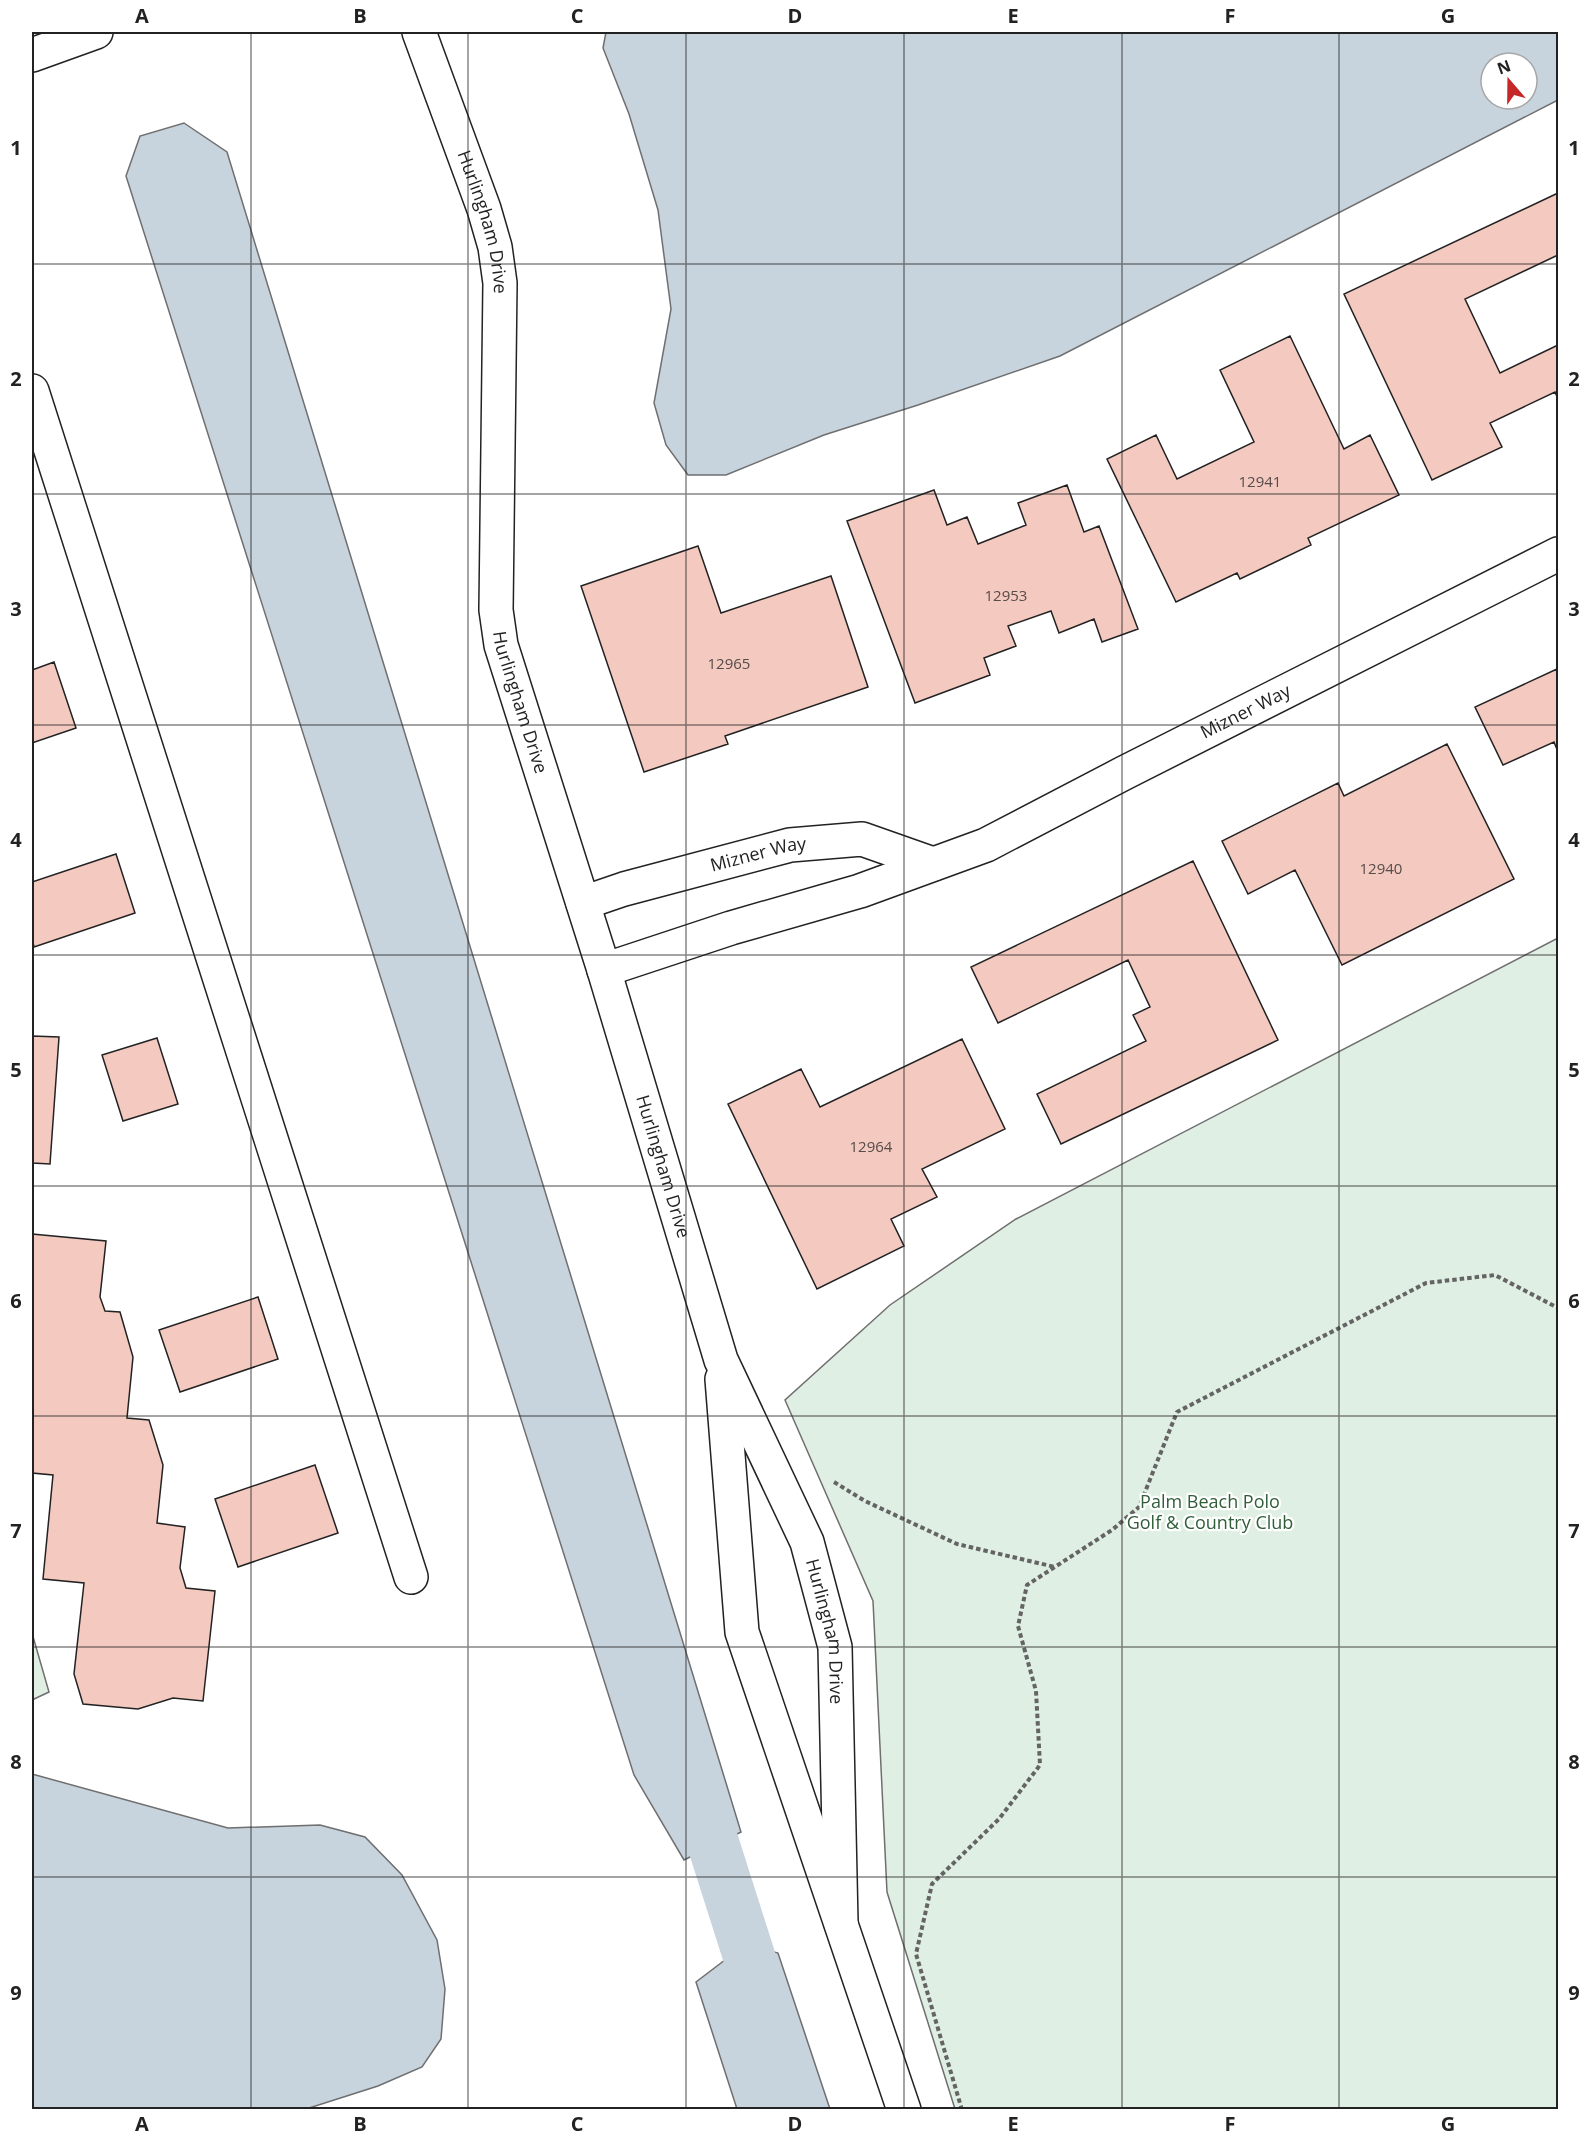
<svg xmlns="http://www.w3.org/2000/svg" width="1590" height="2141" viewBox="0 0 1590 2141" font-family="'Open Sans',sans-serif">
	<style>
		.green { fill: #e0efe3; stroke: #6f6f6f; stroke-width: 1.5 }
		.water { fill: #c7d3dd; stroke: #6f6f6f; stroke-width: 1.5; fill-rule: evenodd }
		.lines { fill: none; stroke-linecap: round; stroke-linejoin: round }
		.canal { stroke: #c7d3dd; stroke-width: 52 }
		.building { fill: #f3c9c0; stroke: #222; stroke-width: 1.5 }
		.minor-casing { stroke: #222; stroke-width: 36 }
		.path { stroke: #646464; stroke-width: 4; stroke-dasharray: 4.5 3; stroke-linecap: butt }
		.minor { stroke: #fff; stroke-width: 33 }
		.grid { fill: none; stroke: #222; stroke-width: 1.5; stroke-opacity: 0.55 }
		.labels { text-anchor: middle; stroke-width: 4.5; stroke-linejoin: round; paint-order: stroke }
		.number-label { font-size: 15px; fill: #564c4a }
		.street-label { font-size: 18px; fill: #222; stroke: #fff }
		.park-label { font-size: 18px; fill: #2f5e38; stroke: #fff }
		.neatline { fill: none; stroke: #222; stroke-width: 2 }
		.grid-label { font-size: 20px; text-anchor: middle; font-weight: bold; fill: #222 }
	</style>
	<rect width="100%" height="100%" fill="#fff"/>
	<path class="green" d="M1558 938V2109H955L887 1892 873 1601 785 1400 890 1305 1016 1219Z
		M32 1633 49 1692 32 1700Z"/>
	<path class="water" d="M606 32H1558V100L1060 356 918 405 824 435 726 475H688L666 445 654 403 671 309 658 210 629 114 603 48ZM1491 63H1527V99H1491Z
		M184 123 227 152 741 1832 684 1860 634 1775 126 176 140 136Z
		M32 1774 228 1828 320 1825 365 1837 402 1875 437 1940 445 1989 441 2039 422 2067 378 2086 306 2109H32Z
		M746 1944 778 1953 830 2109H737L696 1982Z"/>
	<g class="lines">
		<path class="canal" d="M692 1777 798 2110"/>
	</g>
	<path class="building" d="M1558 193V255L1465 299 1500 373 1558 345V399L1555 392 1490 423 1502 447 1432 480 1344 294Z
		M1290 336 1344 449 1370 435 1399 495 1308 538 1311 545 1240 579 1237 573 1176 602 1107 459 1156 435 1177 479 1254 442 1220 370Z
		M1067 485 1084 532 1099 526 1138 629 1102 642 1094 619 1059 633 1051 611 1008 626 1016 646 984 658 990 675 915 703 847 521 934 490 947 525 967 517 978 544 1026 525 1018 503Z
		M698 546 721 613 831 576 868 687 725 736 728 744 644 772 581 586Z
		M54 662 76 728 32 743V670Z
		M1557 669 1558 752 1554 742 1503 765 1475 707Z
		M1447 744 1514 879 1342 965 1295 870 1248 894 1222 841 1338 783 1344 796Z
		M116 854 135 913 34 947 32 938V882Z
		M1193 861 1278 1040 1061 1144 1037 1094 1146 1041 1133 1015 1150 1007 1128 960 998 1023 971 967Z
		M32 1036 59 1037 50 1164 32 1163Z
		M157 1038 178 1104 123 1121 102 1055Z
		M962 1039 1005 1129 922 1169 937 1197 891 1219 904 1246 817 1289 728 1104 801 1069 820 1107Z
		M32 1234 106 1241 100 1297 105 1311 120 1312 133 1357 127 1418 149 1420 163 1465 157 1523 185 1527 180 1568 186 1588 215 1591 203 1701 173 1698 138 1709 83 1704 74 1674 84 1583 43 1579 53 1475 32 1473Z
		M258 1297 278 1359 180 1392 159 1330Z
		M315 1465 338 1533 238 1567 215 1499Z"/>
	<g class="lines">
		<g class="minor-casing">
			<g id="minor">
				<path id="s1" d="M419 32 484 209 495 247 500 283 496 610 501 645 604 970 721 1360 807 1542 835 1647 841 1923"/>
				<path d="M32 55 96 32"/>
				<path d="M32 391 411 1577"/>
				<path id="s2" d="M583 903 624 889 790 845 862 839 933 864"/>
				<path id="s3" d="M604 970 731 928 860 891 986 845 1124 773 1558 554"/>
				<path d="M722 1379 742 1632 904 2110"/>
			</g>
		</g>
		<path class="path" d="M834 1482 865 1501 957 1544 1055 1567
			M962 2110 916 1954 932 1884 999 1819 1040 1765 1036 1691 1018 1626 1027 1585 1112 1530 1139 1507 1177 1412 1426 1283 1495 1275 1558 1308"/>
		<use href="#minor" class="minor"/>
	</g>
	<path class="grid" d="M251 32V2110M468 32V2110M686 32V2110M904 32V2110M1122 32V2110M1339 32V2110M32 264H1558M32 494H1558M32 725H1558M32 955H1558M32 1186H1558M32 1416H1558M32 1647H1558M32 1877H1558"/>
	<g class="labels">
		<g class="number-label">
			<text x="1260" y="487">12941</text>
			<text x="1006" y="601">12953</text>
			<text x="729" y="669">12965</text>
			<text x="1381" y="874">12940</text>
			<text x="871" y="1152">12964</text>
		</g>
		<g class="street-label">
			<text dy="6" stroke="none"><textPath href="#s1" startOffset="201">Hurlingham Drive</textPath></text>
			<text dy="6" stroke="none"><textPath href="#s1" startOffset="687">Hurlingham Drive</textPath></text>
			<text dy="6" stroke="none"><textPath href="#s3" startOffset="694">Mizner Way</textPath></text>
			<text dy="6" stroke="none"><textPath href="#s2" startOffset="182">Mizner Way</textPath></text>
			<text dy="6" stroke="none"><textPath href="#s1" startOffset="1173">Hurlingham Drive</textPath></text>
			<text dy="6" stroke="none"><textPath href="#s1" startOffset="1668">Hurlingham Drive</textPath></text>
		</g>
		<g class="park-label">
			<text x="1210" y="1508">Palm Beach Polo<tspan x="1210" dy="21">Golf &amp; Country Club</tspan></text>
		</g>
	</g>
	<rect width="1590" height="2141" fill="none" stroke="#ffffff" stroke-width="66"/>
	<g transform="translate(1509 81) rotate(340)"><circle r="28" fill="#ffffff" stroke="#a7a7a7" stroke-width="1.5"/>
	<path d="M0-4.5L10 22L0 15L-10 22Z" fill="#c62828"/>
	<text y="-9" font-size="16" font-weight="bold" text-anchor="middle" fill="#222222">N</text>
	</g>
	<rect x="33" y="33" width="1524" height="2075" class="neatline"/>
	<g class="grid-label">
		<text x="142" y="23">A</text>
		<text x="360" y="23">B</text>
		<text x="577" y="23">C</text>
		<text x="795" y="23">D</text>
		<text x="1013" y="23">E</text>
		<text x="1230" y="23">F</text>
		<text x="1448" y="23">G</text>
		<text x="16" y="155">1</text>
		<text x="1574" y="155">1</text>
		<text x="16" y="386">2</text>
		<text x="1574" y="386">2</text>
		<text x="16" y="616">3</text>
		<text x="1574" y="616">3</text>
		<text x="16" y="847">4</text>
		<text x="1574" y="847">4</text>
		<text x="16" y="1077">5</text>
		<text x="1574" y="1077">5</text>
		<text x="16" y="1308">6</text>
		<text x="1574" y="1308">6</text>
		<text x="16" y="1538">7</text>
		<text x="1574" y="1538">7</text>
		<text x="16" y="1769">8</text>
		<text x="1574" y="1769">8</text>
		<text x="16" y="2000">9</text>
		<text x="1574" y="2000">9</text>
		<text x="142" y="2131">A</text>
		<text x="360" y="2131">B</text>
		<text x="577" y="2131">C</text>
		<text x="795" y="2131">D</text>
		<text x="1013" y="2131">E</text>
		<text x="1230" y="2131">F</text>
		<text x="1448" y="2131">G</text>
	</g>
</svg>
